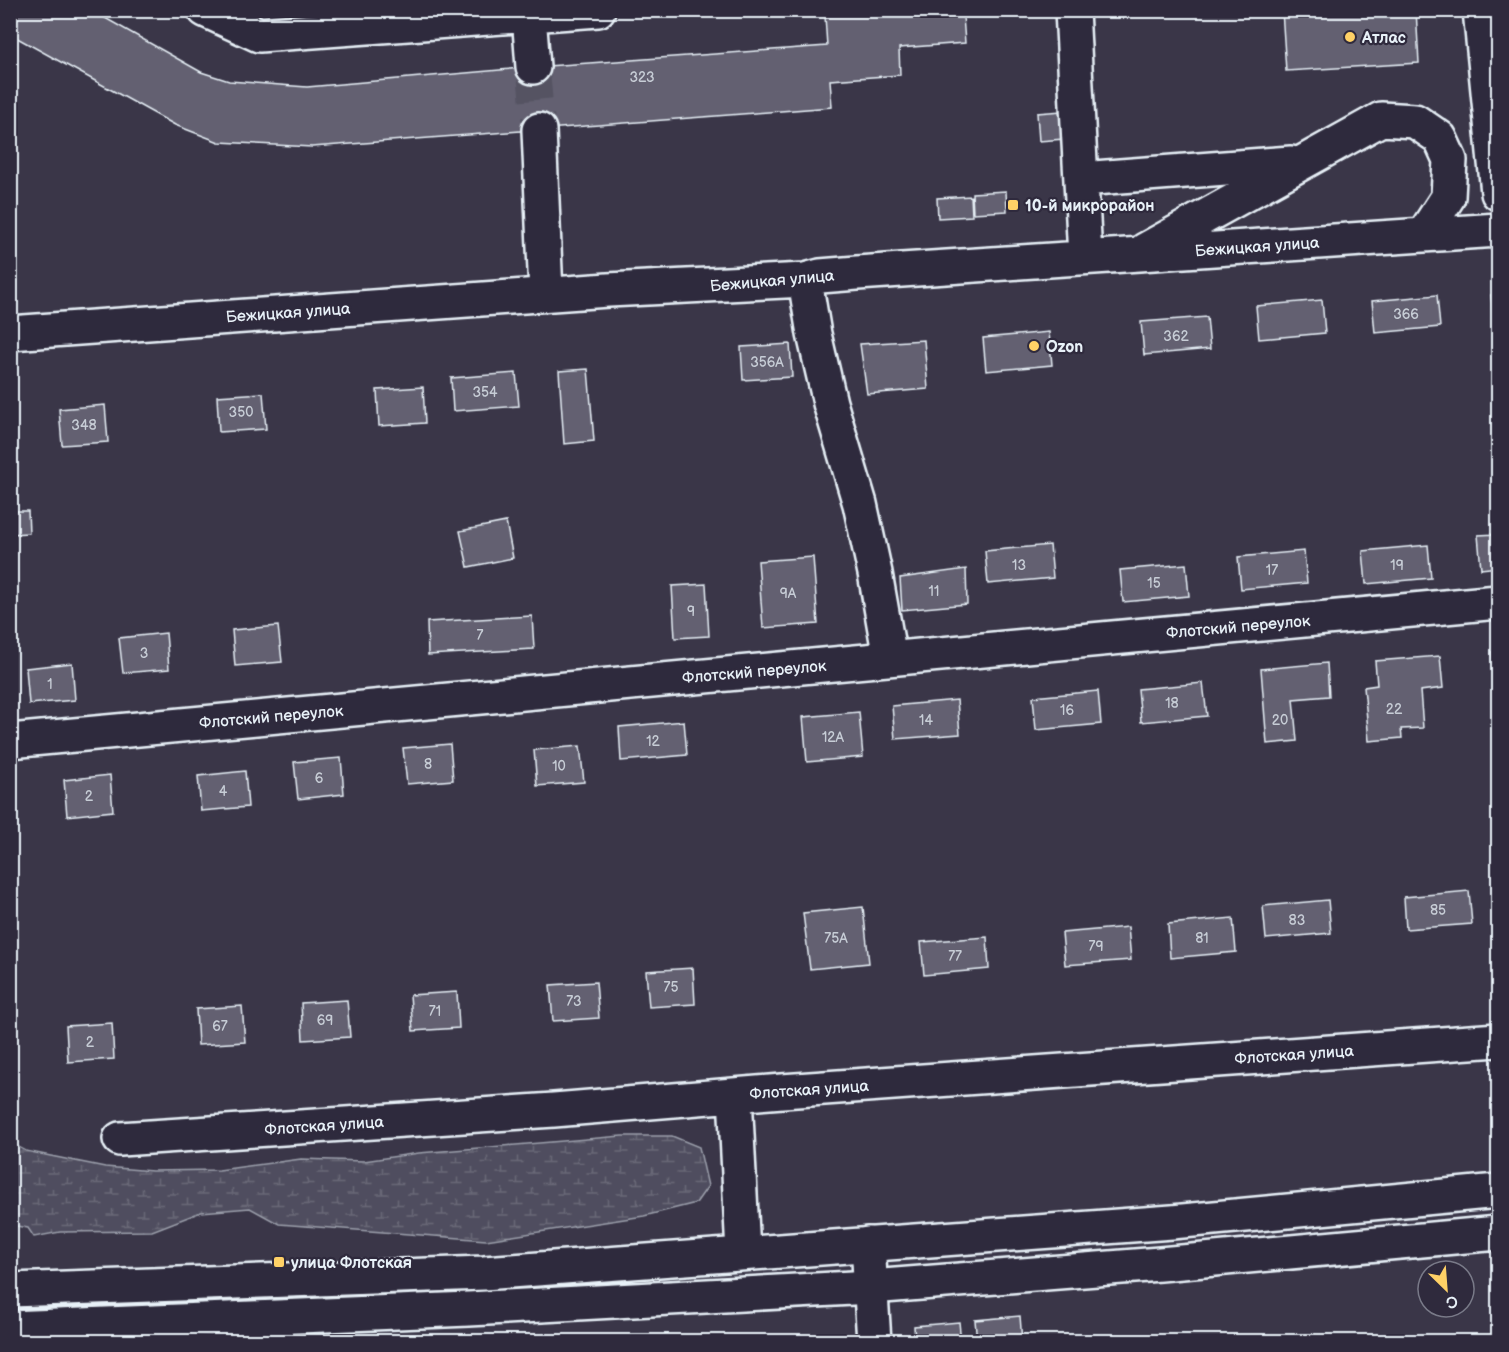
<svg xmlns="http://www.w3.org/2000/svg" width="1509" height="1352" viewBox="0 0 1509 1352" font-family="'Balsamiq Sans',sans-serif">
	<style>
		.wetland { fill: url(#wetland-marsh); stroke: #9ca0ac; stroke-width: 1.5 }
		.building { fill: #636171; stroke: #e8f1f8; stroke-width: 1.5 }
		.lines { fill: none; stroke-linecap: round; stroke-linejoin: round }
		.minor-tunnel { stroke: #545262; stroke-width: 33; stroke-dasharray: 33 16; stroke-linecap: butt }
		.minor-casing { stroke: #e8f1f8; stroke-width: 38 }
		.major-casing { stroke: #e8f1f8; stroke-width: 38 }
		.minor { stroke: #2f2a3d; stroke-width: 33 }
		.major { stroke: #2f2a3d; stroke-width: 33 }
		.poi-dot { fill: #ffd166; stroke: #2f2a3d; stroke-width: 2 }
		.labels { text-anchor: middle; stroke-width: 4.5; stroke-linejoin: round; paint-order: stroke }
		.number-label { font-size: 14px; fill: #c7cdd6 }
		.poi-label { font-size: 16px; font-weight: bold; fill: #e8f1f8; stroke: #2f2a3d; text-anchor: start }
		.street-label { font-size: 16px; fill: #e8f1f8; stroke: #2f2a3d }
	</style>
	<defs>
		<pattern id="wetland-marsh" width="20" height="14" patternUnits="userSpaceOnUse" patternTransform="scale(1.5)"><rect width="20" height="14" fill="#504e5f"/><path d="M1 5h8M5 5V1M11 12h8M15 12V8" fill="none" stroke="#696877"/></pattern>
	</defs>
	<rect width="100%" height="100%" fill="#3a3648"/>
	<filter id="ink" filterUnits="userSpaceOnUse"><feTurbulence type="fractalNoise" baseFrequency=".0167" numOctaves="2"/><feDisplacementMap in="SourceGraphic" scale="12" xChannelSelector="R" yChannelSelector="G"/><feConvolveMatrix kernelMatrix="1 2 1 2 8 2 1 2 1" color-interpolation-filters="sRGB"/></filter>
	<g filter="url(#ink)">
		<path class="wetland" d="M622 1136H672L699 1147 708 1186 696 1203 644 1216 486 1240 279 1224 250 1208 201 1212 152 1231 60 1232 34 1237 28 1228 11 1225V1143L26 1151 105 1167 152 1171 219 1170 301 1159 364 1161 419 1153Z"/>
		<path class="building" d="M16 10H91L201 72 229 81 307 87 533 67 827 46 825 16 896 10 1033 12 963 16 965 43 899 48 900 75 830 80 832 107 312 147 219 142 175 125 10 34V22Z
			M1282 10H1416L1419 63 1286 71Z
			M1062 111 1064 139 1039 141 1037 113Z
			M1006 191 1007 211 973 213 972 193Z
			M971 196 972 216 938 218 937 198Z
			M1498 294V328H1494L1491 295Z
			M1437 295 1440 327 1375 333 1372 301Z
			M1322 300 1325 333 1259 339 1256 306Z
			M1207 317 1210 349 1144 355 1141 322Z
			M1049 332 1052 365 986 371 983 338Z
			M924 340 928 389 867 394 860 344Z
			M790 344 792 377 743 380 741 347Z
			M588 369 594 441 564 444 559 371Z
			M516 373 519 406 453 411 451 378Z
			M423 387 425 423 379 426 377 390Z
			M263 393 266 429 219 432 217 396Z
			M105 405 108 442 62 445 59 409Z
			M10 511H28L29 533 10 534Z
			M506 522 513 558 468 567 460 531Z
			M1498 534V567L1481 569 1478 535Z
			M1050 545 1053 578 988 584 985 551Z
			M1428 545 1431 578 1366 584 1363 551Z
			M1304 551 1307 583 1241 589 1238 557Z
			M813 557 818 624 763 628 758 561Z
			M1186 564 1189 596 1123 602 1120 570Z
			M966 569 967 604 902 610 900 578Z
			M706 584 709 636 675 638 672 586Z
			M532 616 534 649 428 655 427 622Z
			M278 626 282 662 235 666 232 630Z
			M166 633 169 669 123 673 119 638Z
			M1498 651V696L1496 697 1492 652Z
			M1440 656 1443 688 1420 691 1423 728 1401 729 1402 738 1369 741 1364 687 1377 685 1375 661Z
			M72 663 75 700 29 704 26 668Z
			M1327 663 1329 696 1293 699 1297 741 1267 744 1261 669Z
			M1203 683 1207 716 1141 722 1138 689Z
			M1098 691 1101 724 1036 730 1033 697Z
			M957 700 960 734 895 739 892 706Z
			M859 712 863 757 807 762 803 717Z
			M684 721 687 755 621 761 619 727Z
			M450 744 453 780 407 784 403 748Z
			M580 746 584 782 537 786 534 750Z
			M341 758 344 794 298 799 294 762Z
			M245 771 248 807 201 811 198 776Z
			M110 775 113 811 67 816 64 780Z
			M1469 891 1472 924 1406 929 1404 897Z
			M1328 900 1331 933 1266 939 1263 906Z
			M863 907 869 963 810 969 803 913Z
			M1233 918 1236 952 1170 958 1168 924Z
			M1128 927 1131 960 1065 965 1062 933Z
			M987 937 989 969 924 975 921 942Z
			M693 968 695 1004 649 1007 646 971Z
			M596 982 599 1018 553 1021 550 985Z
			M457 992 459 1028 413 1031 410 995Z
			M347 1000 350 1037 303 1040 301 1003Z
			M242 1006 245 1042 198 1045 196 1009Z
			M112 1023 114 1059 68 1062 66 1026Z
			M1020 1316 1022 1342H977L975 1320Z
			M959 1322 961 1342H915L914 1326Z"/>
		<g class="lines">
			<path class="minor-tunnel" d="M533 67 539 130"/>
			<g class="minor-casing">
				<path id="minor" d="M205 10 259 35 598 10
					M1072 10 1085 257
					M1480 10 1498 193
					M529 15 533 67
					M539 130 546 294
					M1081 179 1291 163
					M1145 250 1381 119 1415 121 1440 138 1450 160 1448 197 1424 234
					M805 280 814 334 830 403 860 504 875 573 890 658
					M10 333 608 290 805 280 820 276 857 273 1498 230
					M10 741 1498 602
					M735 1095 743 1253
					M120 1139 554 1110 782 1091 1498 1040
					M868 1244 874 1342"/>
			</g>
			<g class="major-casing">
				<path id="major" d="M10 1290 484 1273 1172 1222 1498 1191
					M10 1328 469 1309 871 1287 1160 1264 1498 1233"/>
			</g>
			<use href="#minor" class="minor"/>
			<use href="#major" class="major"/>
		</g>
	</g>
	<g class="poi-dot">
		<circle cx="1350" cy="37" r="6"/>
		<rect x="1007" y="199" width="12" height="12" rx="3"/>
		<circle cx="1034" cy="346" r="6"/>
		<rect x="273" y="1256" width="12" height="12" rx="3"/>
	</g>
	<g class="labels">
		<g class="number-label">
			<text x="642" y="82">323</text>
			<text x="1406" y="319">366</text>
			<text x="1176" y="341">362</text>
			<text x="767" y="367">356А</text>
			<text x="485" y="397">354</text>
			<text x="241" y="417">350</text>
			<text x="84" y="430">348</text>
			<text x="1019" y="570">13</text>
			<text x="1397" y="570">19</text>
			<text x="1272" y="575">17</text>
			<text x="1154" y="588">15</text>
			<text x="934" y="596">11</text>
			<text x="788" y="598">9А</text>
			<text x="691" y="616">9</text>
			<text x="480" y="640">7</text>
			<text x="144" y="658">3</text>
			<text x="50" y="689">1</text>
			<text x="1172" y="708">18</text>
			<text x="1394" y="714">22</text>
			<text x="1067" y="715">16</text>
			<text x="926" y="725">14</text>
			<text x="1280" y="725">20</text>
			<text x="833" y="742">12А</text>
			<text x="653" y="746">12</text>
			<text x="428" y="769">8</text>
			<text x="559" y="771">10</text>
			<text x="319" y="783">6</text>
			<text x="223" y="796">4</text>
			<text x="89" y="801">2</text>
			<text x="1438" y="915">85</text>
			<text x="1297" y="925">83</text>
			<text x="836" y="943">75А</text>
			<text x="1202" y="943">81</text>
			<text x="1096" y="951">79</text>
			<text x="955" y="961">77</text>
			<text x="671" y="992">75</text>
			<text x="574" y="1006">73</text>
			<text x="435" y="1016">71</text>
			<text x="325" y="1025">69</text>
			<text x="220" y="1031">67</text>
			<text x="90" y="1047">2</text>
		</g>
		<g class="poi-label">
			<text x="1362" y="43">Атлас</text>
			<text x="1025" y="211">10-й микрорайон</text>
			<text x="1046" y="352">Ozon</text>
			<text x="291" y="1268">улица Флотская</text>
		</g>
		<g class="street-label">
			<text transform="translate(1257 246) rotate(-4)" y="6">Бежицкая улица</text>
			<text transform="translate(772 280) rotate(-5)" y="6">Бежицкая улица</text>
			<text transform="translate(288 312) rotate(-4)" y="6">Бежицкая улица</text>
			<text transform="translate(1238 626) rotate(-5)" y="6">Флотский переулок</text>
			<text transform="translate(754 671) rotate(-5)" y="6">Флотский переулок</text>
			<text transform="translate(271 716) rotate(-5)" y="6">Флотский переулок</text>
			<text transform="translate(1294 1054) rotate(-4)" y="6">Флотская улица</text>
			<text transform="translate(809 1089) rotate(-4)" y="6">Флотская улица</text>
			<text transform="translate(324 1125) rotate(-4)" y="6">Флотская улица</text>
		</g>
	</g>
	<rect width="1509" height="1352" fill="none" stroke="#2f2a3d" stroke-width="36"/>
	<rect x="18" y="18" width="1473" height="1316" fill="none" stroke="#e8f1f8" stroke-width="2" filter="url(#ink)"/>
	<g transform="translate(1446 1289) rotate(155)"><circle r="28" fill="#2f2a3d" stroke="#797a88" stroke-width="1.5"/>
	<path d="M0-4.5L10 22L0 15L-10 22Z" fill="#ffd166"/>
	<text y="-9" font-size="16" font-weight="bold" text-anchor="middle" fill="#e8f1f8">С</text>
	</g>
</svg>
